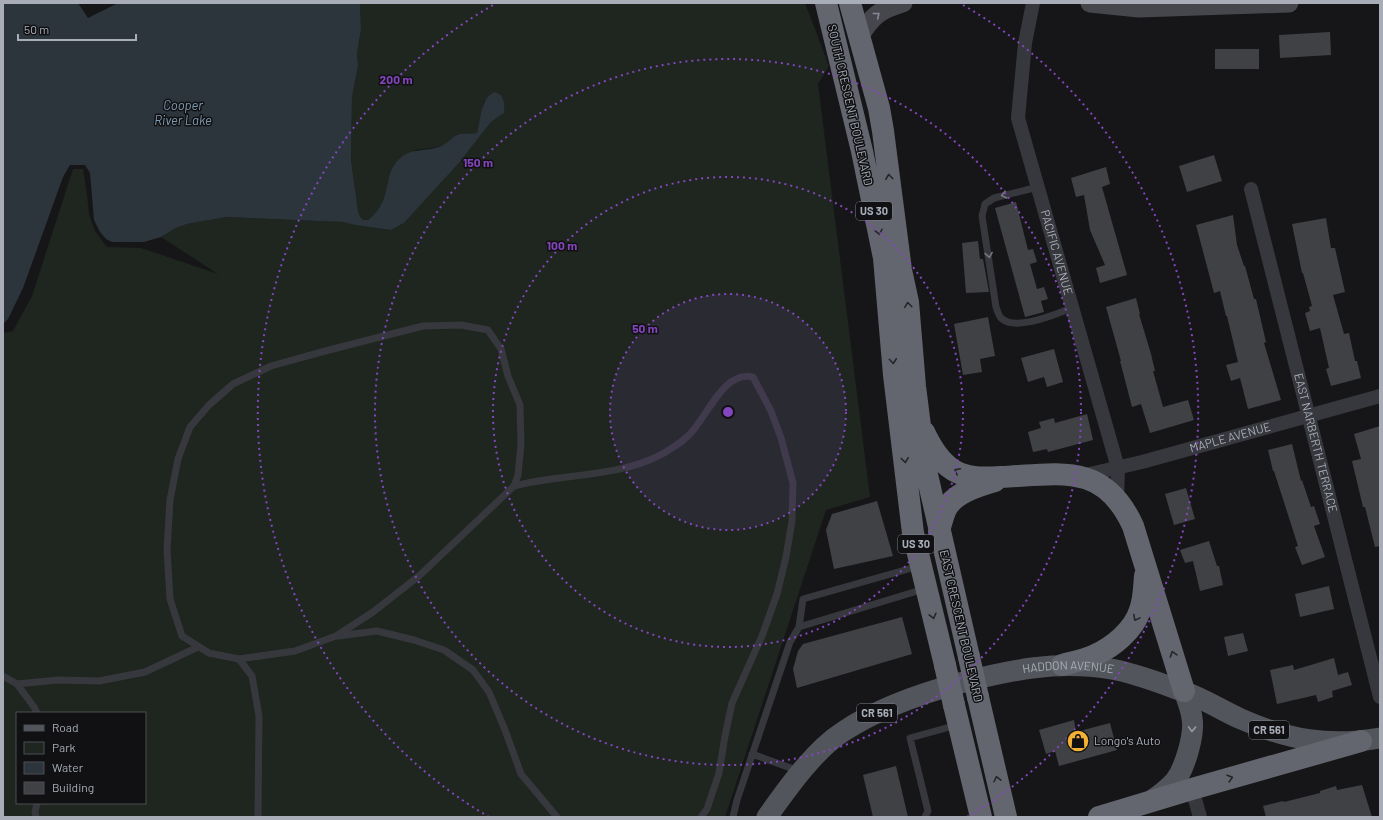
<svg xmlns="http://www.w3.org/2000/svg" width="1383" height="820" viewBox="0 0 1383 820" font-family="Barlow,sans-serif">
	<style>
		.green { fill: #1e261f; fill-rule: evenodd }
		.water { fill: #2c353c }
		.building { fill: #404145 }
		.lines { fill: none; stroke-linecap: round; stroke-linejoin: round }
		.lane { stroke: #37383d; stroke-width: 7 }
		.street { stroke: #37383d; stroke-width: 14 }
		.secondary { stroke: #45474d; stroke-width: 19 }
		.primary { stroke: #53555c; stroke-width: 21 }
		.highway { stroke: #63666e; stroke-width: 22 }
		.highway-bridge { stroke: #63666e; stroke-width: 22 }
		.oneway { stroke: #858993 }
		.oneway2 { stroke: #26262a }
		.oneway3 { stroke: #757881 }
		.oneway4 { stroke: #979ba6 }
		.ring { fill: none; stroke: #8446be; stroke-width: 2; stroke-dasharray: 2 4 }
		.labels { text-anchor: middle; stroke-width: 3; stroke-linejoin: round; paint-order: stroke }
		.shield { fill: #111113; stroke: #7b7e86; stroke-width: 1 }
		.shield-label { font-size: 11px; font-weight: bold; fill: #a8adb8 }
		.street-label { font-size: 12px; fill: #a8adb8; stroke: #111113 }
		.poi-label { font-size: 12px; fill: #a8adb8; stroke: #111113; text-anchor: start }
		.water-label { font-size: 13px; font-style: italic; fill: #7f9bb3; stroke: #111113 }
		.centre { fill: #8446be; stroke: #111113; stroke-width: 2 }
		.ring-label { font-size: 12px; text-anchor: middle; font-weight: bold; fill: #8446be; stroke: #111113; stroke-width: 3; stroke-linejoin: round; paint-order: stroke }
	</style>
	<rect width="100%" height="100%" fill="#161618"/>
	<path class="green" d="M360 3H805L829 66 818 84 870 497 826 510 725 817H3V333L13 331 32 296 73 169H83L87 194 89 214 95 231 107 247 141 248 218 274 161 237 176 228 187 224 226 217 343 222 355 225 391 230 404 223 458 164 491 122 504 113 484 101 477 133 458 134 444 145 431 148 415 150 386 193 381 206 374 215 368 220C361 219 360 217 358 211L351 160 352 97 358 66 357 53 361 30ZM17 713H145V803H17Z"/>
	<path class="water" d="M3 3H78L88 18 118 3H360L361 30 357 53 358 66 352 97 351 160 358 211C360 217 361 220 368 220 382 209 384 199 388 183 389 179 389 175 391 171 405 143 422 155 443 145 449 142 453 136 459 134 464 133 471 134 477 133 481 119 480 100 494 92 504 94 505 103 504 113L491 122 458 164 404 223 391 230 355 225 343 222 226 217 187 224 176 228 161 237 144 242H112L106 239 100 232 94 220 90 173 85 165H70L63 177 23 288 8 319 3 324Z"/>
	<path class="building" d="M1330 32 1331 55 1280 58 1279 35Z
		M1215 49H1259V69H1215Z
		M1214 155 1222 181 1187 192 1179 166Z
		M1106 167 1110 184 1102 187 1127 275 1100 283 1096 268 1105 265 1090 230 1084 195 1076 197 1071 178Z
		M1016 202 1028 250 1033 249 1037 262 1030 264 1037 289 1044 287 1048 299 1041 301 1044 312 1025 317 995 208Z
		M1233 215 1237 245 1244 266H1245L1254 299H1256L1266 342 1264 343 1281 400 1248 409 1240 378 1231 381 1226 365 1238 362 1227 316H1226L1220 291 1214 293 1196 225Z
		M1326 218 1331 248H1335L1345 292 1333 295 1344 334 1349 333 1355 361H1357L1361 378 1331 386 1326 369 1329 368 1320 328 1310 331 1305 313 1310 311 1309 307 1312 306 1303 273H1302L1292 224Z
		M978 241 980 259H983L989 292 966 293 962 243Z
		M1136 298 1140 314H1139L1151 354 1155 371H1153L1163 407 1188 400 1194 420 1150 433 1141 404 1132 407 1120 361H1121L1106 307Z
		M988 317 995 356 980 359 982 372 963 375 954 324Z
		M1054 349 1063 382 1047 387 1044 377 1028 382 1021 358Z
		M1087 414 1093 440 1048 452 1047 449 1033 452 1028 432 1041 428 1039 422 1054 418 1055 423Z
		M1380 426V546L1375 547 1365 507H1363L1352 461 1361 459 1354 434Z
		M1292 444 1301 481 1302 480 1311 507 1314 506 1320 524 1314 526 1325 557 1302 565 1295 547 1298 546 1274 471H1273L1268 450Z
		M1186 488 1195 519 1174 525 1165 494Z
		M877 501 893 556 834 569 826 530 832 514Z
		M1209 541 1217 566H1219L1223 585 1200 591 1193 561 1185 563 1180 550Z
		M1329 586 1334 609 1300 617 1295 594Z
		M902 617 912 654 797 688 793 669 798 651 803 644Z
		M1243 633 1248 651 1228 656 1224 637Z
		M1334 658 1338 675 1348 672 1352 685 1332 691 1333 697 1318 702 1316 695 1277 704 1270 670 1293 665 1294 670Z
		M1074 720 1076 732 1110 723 1117 750 1059 766 1055 751 1046 754 1039 730Z
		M896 766 908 817H873L863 775Z
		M1362 785 1372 817H1266L1263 806 1283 801 1284 802 1320 793V791L1336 786 1337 790Z"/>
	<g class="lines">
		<path class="lane" d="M1038 187 994 198 985 204 982 216 996 307C997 310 999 316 1001 318 1015 332 1056 314 1072 308
			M514 486C566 472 630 479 675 446 680 443 685 439 689 435 706 419 724 369 753 377L771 411 781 438 793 483 792 521 786 557 777 594 762 636 732 703 725 736 719 773 707 809 701 817
			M919 566 803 599 799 627 924 589
			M338 636 377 631 414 640 444 650 473 670 489 692 505 730 521 774 557 817
			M239 659 295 651 336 636 373 612 419 576 514 486 518 475 521 444 520 405 508 376 501 349 488 330 461 325 423 326 329 350 271 366 233 384 209 405 190 427 178 459 170 500 167 550 170 599 182 636 209 653 239 659 252 676 259 716 258 817
			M3 676 17 684
			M37 713 34 707 17 684 58 680 99 681 145 672 198 647
			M752 754 799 771
			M36 817 35 812 37 803
			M733 817 737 800 790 642 799 627
			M925 817 928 811 910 738 957 725"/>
		<g class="street">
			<path id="s1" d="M1033 3 1025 43 1018 118 1118 468 1117 500"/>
			<path id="s2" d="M1251 189 1380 697"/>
			<path id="s3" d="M1081 476 1142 462 1380 396"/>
			<path d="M1192 789 1200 817"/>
		</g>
		<path class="secondary" d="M1090 3 1139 8 1289 3
			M859 37C872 16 879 10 903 3"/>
		<g class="primary">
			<path d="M1151 801C1160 795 1168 789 1175 781 1185 768 1195 734 1192 718 1191 709 1187 700 1184 691"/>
			<path id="s4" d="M767 817C787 789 814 750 844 731 879 708 919 694 960 683 1011 670 1057 660 1111 669 1135 673 1160 683 1182 691 1203 698 1221 710 1241 719 1288 740 1329 747 1380 738"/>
		</g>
		<path class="highway" d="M826 3 862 151 884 258 894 375 913 533 945 665
			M850 3 879 108 883 131 901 270 908 302 915 386 925 466 969 657
			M924 432C931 447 939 461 953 470 968 479 984 478 1001 477 1060 474 1104 462 1133 526L1184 691
			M939 531C941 524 943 516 946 509 955 492 979 486 995 481
			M1062 665C1073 662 1085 660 1095 655 1113 647 1134 630 1140 610 1144 599 1144 587 1145 576
			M978 697 1006 817
			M954 705 981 817
			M1099 817 1192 789 1361 741"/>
		<path class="highway-bridge" d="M969 657 978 697
			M945 665 954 705"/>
	</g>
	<defs><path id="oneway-chevron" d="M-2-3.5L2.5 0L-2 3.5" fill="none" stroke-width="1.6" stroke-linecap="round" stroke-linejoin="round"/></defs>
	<use class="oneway" href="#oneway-chevron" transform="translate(877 15) rotate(-39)"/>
	<g class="oneway2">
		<use href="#oneway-chevron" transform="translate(889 177) rotate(-97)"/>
		<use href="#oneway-chevron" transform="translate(879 232) rotate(78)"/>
		<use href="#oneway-chevron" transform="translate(908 305) rotate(-97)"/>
		<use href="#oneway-chevron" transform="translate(893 361) rotate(85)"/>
		<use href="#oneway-chevron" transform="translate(905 460) rotate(83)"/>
		<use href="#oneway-chevron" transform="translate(957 471) rotate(-153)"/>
		<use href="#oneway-chevron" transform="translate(933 616) rotate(76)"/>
		<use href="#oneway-chevron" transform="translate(1136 618) rotate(118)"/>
		<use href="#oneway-chevron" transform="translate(1173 654) rotate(-108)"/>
		<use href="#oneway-chevron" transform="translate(1230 778) rotate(-16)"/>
		<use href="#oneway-chevron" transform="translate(997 779) rotate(-103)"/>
	</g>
	<g class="oneway3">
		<use href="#oneway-chevron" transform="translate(1004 195) rotate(166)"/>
		<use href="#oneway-chevron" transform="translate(989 255) rotate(80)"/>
	</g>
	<use class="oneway4" href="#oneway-chevron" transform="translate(1192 729) rotate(92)"/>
	<circle cx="728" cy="412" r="118" fill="#8446be" fill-opacity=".12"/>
	<g class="ring">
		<circle cx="728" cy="412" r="118"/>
		<circle cx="728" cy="412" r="235"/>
		<circle cx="728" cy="412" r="353"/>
		<path d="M489 817A470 470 0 0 1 493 5M963 5A470 470 0 0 1 967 817"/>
	</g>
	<defs>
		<g id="shop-disc" transform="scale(1.15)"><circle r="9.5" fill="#f2b134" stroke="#111113"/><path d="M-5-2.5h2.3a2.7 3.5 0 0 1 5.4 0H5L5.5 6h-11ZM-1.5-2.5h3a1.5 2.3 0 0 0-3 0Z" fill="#111"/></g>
	</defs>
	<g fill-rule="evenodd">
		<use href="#shop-disc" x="1078" y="741"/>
	</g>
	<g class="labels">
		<g class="shield">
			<rect x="856" y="202" width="36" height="18" rx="3"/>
			<rect x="898" y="535" width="36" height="18" rx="3"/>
			<rect x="857" y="704" width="40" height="18" rx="3"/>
			<rect x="1249" y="721" width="40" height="18" rx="3"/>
		</g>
		<g class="shield-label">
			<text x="874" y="215">US 30</text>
			<text x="916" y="548">US 30</text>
			<text x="877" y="717">CR 561</text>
			<text x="1269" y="734">CR 561</text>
		</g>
		<g class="street-label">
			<text transform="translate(850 105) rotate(77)" y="4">SOUTH CRESCENT BOULEVARD</text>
			<text dy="4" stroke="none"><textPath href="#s1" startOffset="256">PACIFIC AVENUE</textPath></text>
			<text dy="4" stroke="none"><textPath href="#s3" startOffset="154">MAPLE AVENUE</textPath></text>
			<text dy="4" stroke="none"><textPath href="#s2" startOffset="262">EAST NARBERTH TERRACE</textPath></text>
			<text transform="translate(961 626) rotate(77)" y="4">EAST CRESCENT BOULEVARD</text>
			<text dy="4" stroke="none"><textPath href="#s4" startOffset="352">HADDON AVENUE</textPath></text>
		</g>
		<g class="poi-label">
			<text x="1094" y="745">Longo's Auto</text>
		</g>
		<g class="water-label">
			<text x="183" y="110">Cooper<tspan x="183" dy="15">River Lake</tspan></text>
		</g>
	</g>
	<circle cx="728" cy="412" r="6" class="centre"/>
	<g class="ring-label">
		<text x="396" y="84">200 m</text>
		<text x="478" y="167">150 m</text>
		<text x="562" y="250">100 m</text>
		<text x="645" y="333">50 m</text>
	</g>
	<rect width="1383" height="820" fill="none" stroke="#a8adb8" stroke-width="8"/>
	<rect x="16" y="712" width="130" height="92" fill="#111113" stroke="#4d4f55"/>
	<rect x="24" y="725" width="20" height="6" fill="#53555c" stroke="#4d4f55"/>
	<text x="52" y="732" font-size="12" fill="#a8adb8">Road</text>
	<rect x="24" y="742" width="20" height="12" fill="#1e261f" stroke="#4d4f55"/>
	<text x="52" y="752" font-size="12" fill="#a8adb8">Park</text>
	<rect x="24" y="762" width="20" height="12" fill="#2c353c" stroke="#4d4f55"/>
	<text x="52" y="772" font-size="12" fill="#a8adb8">Water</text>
	<rect x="24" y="782" width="20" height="12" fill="#404145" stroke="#4d4f55"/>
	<text x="52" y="792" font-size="12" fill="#a8adb8">Building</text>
	<path d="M18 34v6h118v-6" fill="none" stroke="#a8adb8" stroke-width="2"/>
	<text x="24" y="34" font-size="12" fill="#a8adb8" stroke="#111113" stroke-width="3" paint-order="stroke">50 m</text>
</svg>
